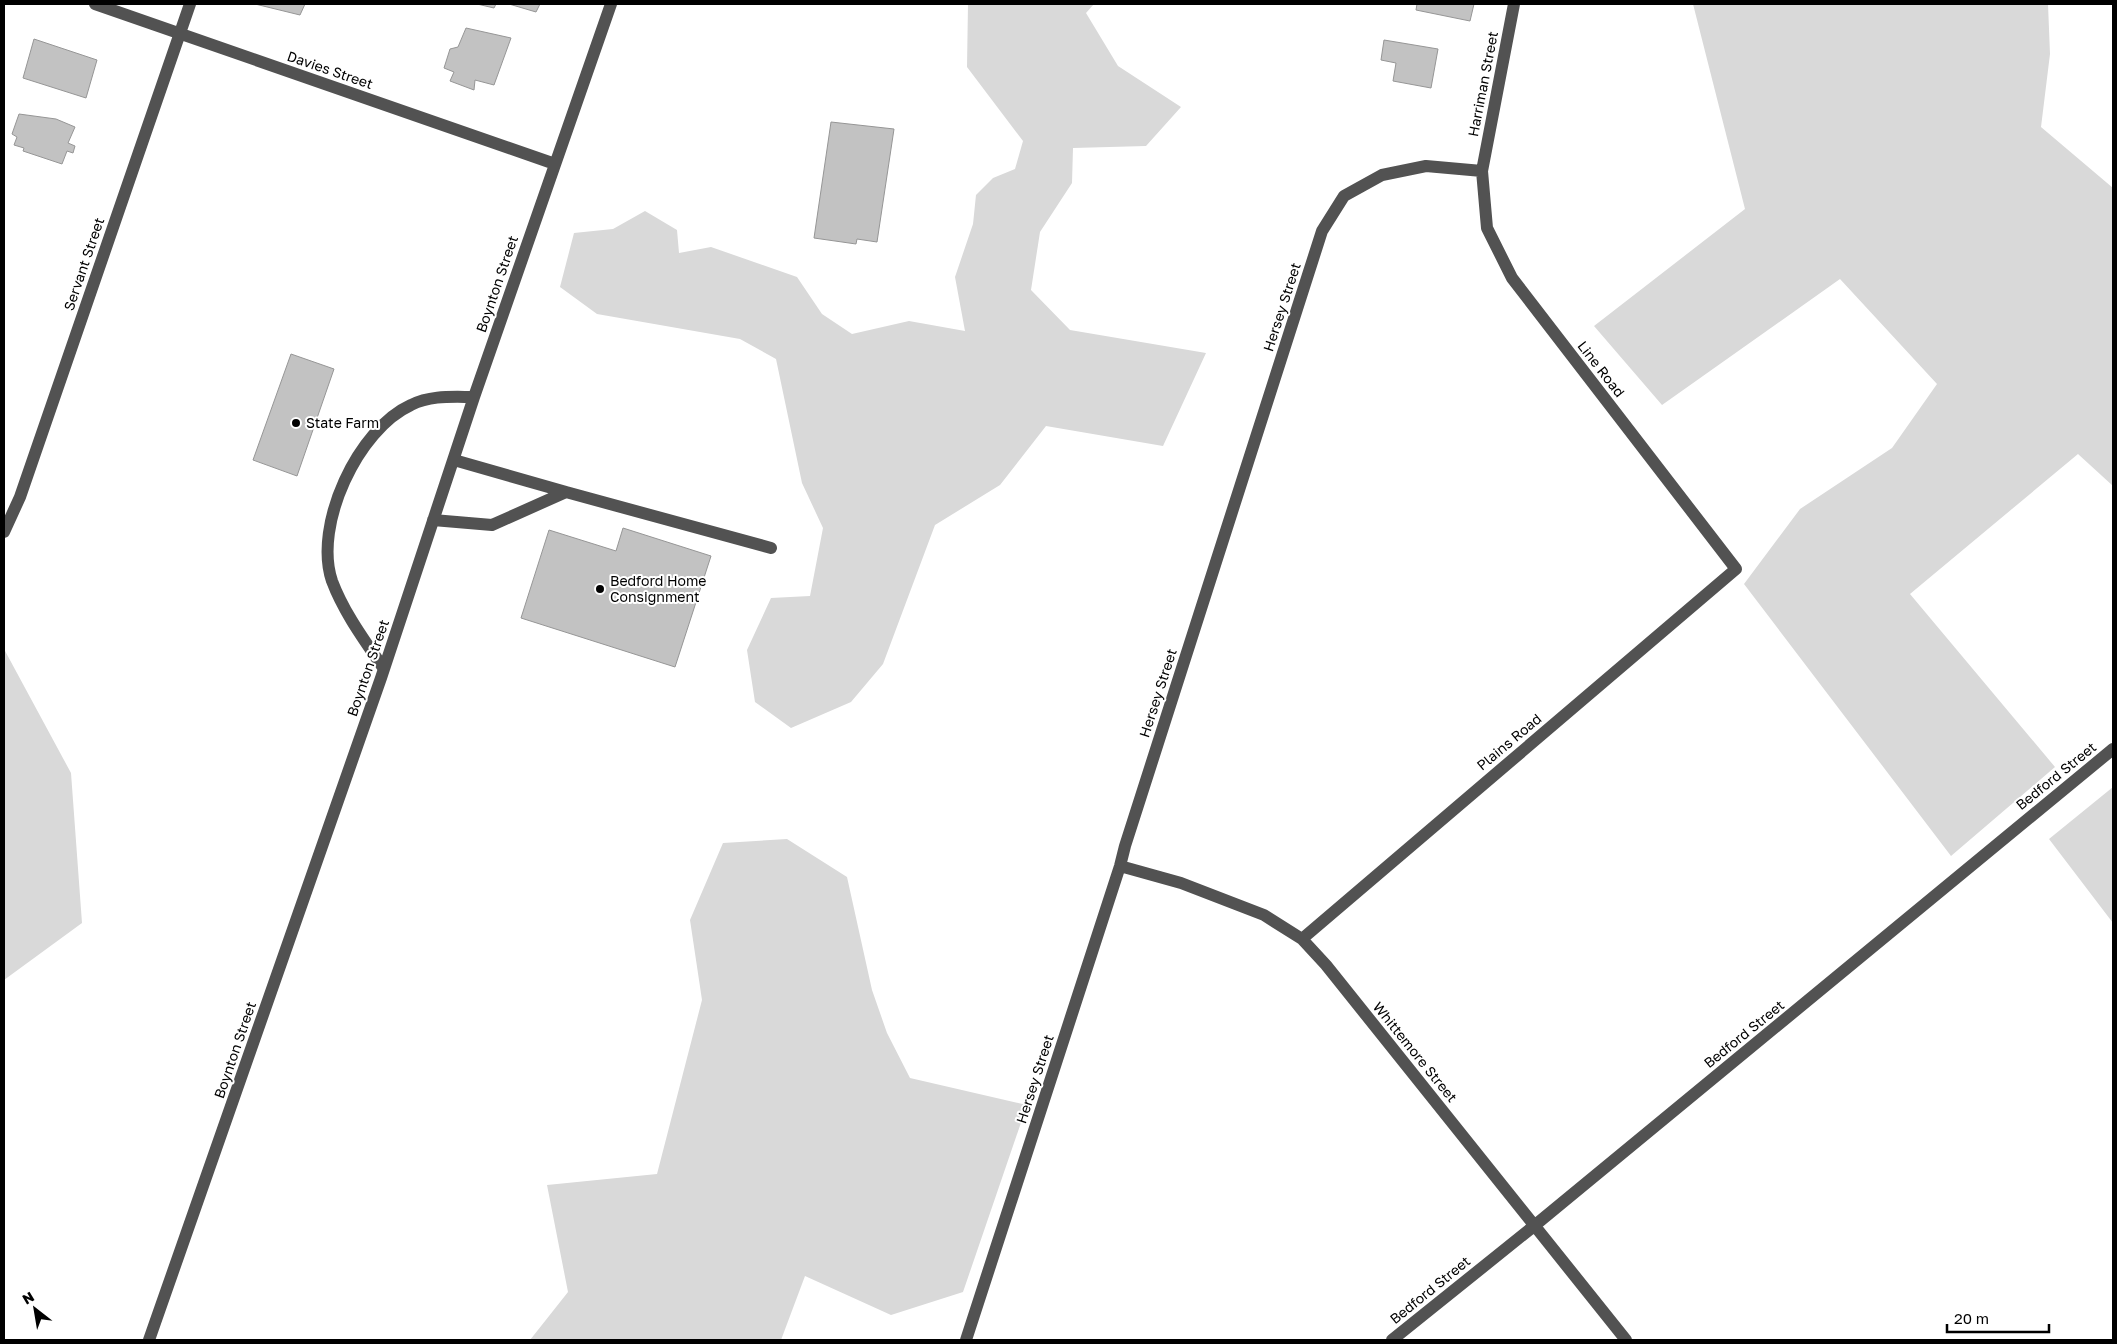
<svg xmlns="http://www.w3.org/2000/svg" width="2117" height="1344" viewBox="0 0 2117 1344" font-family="'Golos Text',sans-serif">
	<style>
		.green { fill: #d9d9d9 }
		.building { fill: #c2c2c2; stroke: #969696 }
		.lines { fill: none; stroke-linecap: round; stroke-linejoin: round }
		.minor { stroke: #525252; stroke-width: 12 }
		.poi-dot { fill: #000; stroke: #fff; stroke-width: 2 }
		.labels { text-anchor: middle; stroke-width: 4; stroke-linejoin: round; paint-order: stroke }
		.street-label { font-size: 14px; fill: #000; stroke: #fff }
		.poi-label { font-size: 14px; fill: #000; stroke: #fff; text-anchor: start }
	</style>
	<rect width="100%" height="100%" fill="#fff"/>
	<path class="green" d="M968 4H1094L1086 13 1118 66 1181 107 1146 146 1073 148 1072 183 1040 232 1031 290 1070 330 1206 353 1163 446 1046 426 1000 485 935 525 883 664 851 702 791 728 755 702 747 650 771 598 810 596 823 528 802 483 776 359 740 339 597 314 560 287 574 233 613 229 645 211 677 230 679 253 711 247 797 277 822 314 852 334 909 321 965 331 955 277 973 224 976 195 993 178 1015 169 1023 141 967 67Z
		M1693 4H2048L2050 54 2041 127 2113 188V486L2078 454 1910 594 2055 767 1951 856 1744 584 1800 509 1892 448 1937 384 1840 279 1662 405 1594 326 1745 209Z
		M4 649 71 773 82 923 4 980Z
		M2113 787V923L2049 839Z
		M787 839 847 877 872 990 887 1033 910 1078 1027 1105 963 1292 891 1315 805 1276 781 1340H530L568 1292 547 1185 657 1174 702 1000 690 920 723 843Z"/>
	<path class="building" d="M255 4H305L300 15Z
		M477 4H496L494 8Z
		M509 4H540L536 12Z
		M1417 4H1474L1470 21 1416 10Z
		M466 28 511 38 494 85 475 80 474 90 450 81 454 72 444 68 450 49 458 47Z
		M34 39 97 60 86 98 23 78Z
		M1384 40 1438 49 1431 88 1393 81 1396 63 1381 60Z
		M19 114 56 119 75 127 68 143 75 146 73 153 67 151 62 164 23 151 24 148 14 145 17 137 12 134Z
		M831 122 894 129 877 242 857 239 856 244 814 238Z
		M291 354 334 369 297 476 253 460Z
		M623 528 711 556 675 667 521 618 549 530 616 551Z"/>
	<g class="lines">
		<path class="minor" d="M95 4 555 164
			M454 460 566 492
			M433 520 492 525 566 492 771 548
			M4 532 20 497 190 4
			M384 669C365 641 344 613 332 581 313 525 358 429 411 405 431 395 452 397 474 397
			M1120 866 1181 883 1264 915 1302 939 1326 965 1626 1340
			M1302 939 1736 569 1512 278 1487 228 1482 171 1514 4
			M149 1340 381 678 474 397 611 4
			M966 1340 1120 866 1125 846 1322 231 1344 196 1382 175 1426 166 1482 171
			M1392 1340 1534 1226 2113 749"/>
	</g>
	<g class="poi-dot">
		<circle cx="296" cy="423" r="5"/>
		<circle cx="600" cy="589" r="5"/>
	</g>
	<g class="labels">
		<g class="street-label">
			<text transform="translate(330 70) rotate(19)" y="5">Davies Street</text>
			<text transform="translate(1483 84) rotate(-79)" y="5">Harriman Street</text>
			<text transform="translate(84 264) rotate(-71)" y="5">Servant Street</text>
			<text transform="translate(497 284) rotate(-71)" y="5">Boynton Street</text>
			<text transform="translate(1282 307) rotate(-72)" y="5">Hersey Street</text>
			<text transform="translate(1601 369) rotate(52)" y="5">Line Road</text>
			<text transform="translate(368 668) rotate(-71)" y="5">Boynton Street</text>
			<text transform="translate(1158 693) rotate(-72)" y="5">Hersey Street</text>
			<text transform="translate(1509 742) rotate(-40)" y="5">Plains Road</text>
			<text transform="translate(2056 776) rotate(-39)" y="5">Bedford Street</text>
			<text transform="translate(1744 1034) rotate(-39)" y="5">Bedford Street</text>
			<text transform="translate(235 1050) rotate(-71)" y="5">Boynton Street</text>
			<text transform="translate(1415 1052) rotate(51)" y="5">Whittemore Street</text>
			<text transform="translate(1035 1079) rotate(-72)" y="5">Hersey Street</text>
			<text transform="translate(1430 1290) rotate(-39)" y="5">Bedford Street</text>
		</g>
		<g class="poi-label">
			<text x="306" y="428">State Farm</text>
			<text x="610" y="586">Bedford Home<tspan x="610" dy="16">Consignment</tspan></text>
		</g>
	</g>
	<rect width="2117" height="1344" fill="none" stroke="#000000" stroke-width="10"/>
	<g transform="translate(35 1309) rotate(329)" stroke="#ffffff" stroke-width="4" paint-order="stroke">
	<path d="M0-4L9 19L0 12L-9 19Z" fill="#000000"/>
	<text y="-8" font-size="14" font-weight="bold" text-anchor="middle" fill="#000000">N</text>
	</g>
	<path d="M1947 1324v8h102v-8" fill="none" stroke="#000000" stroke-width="2.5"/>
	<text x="1954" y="1324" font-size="15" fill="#000000" stroke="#ffffff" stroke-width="4" paint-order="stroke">20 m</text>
</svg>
